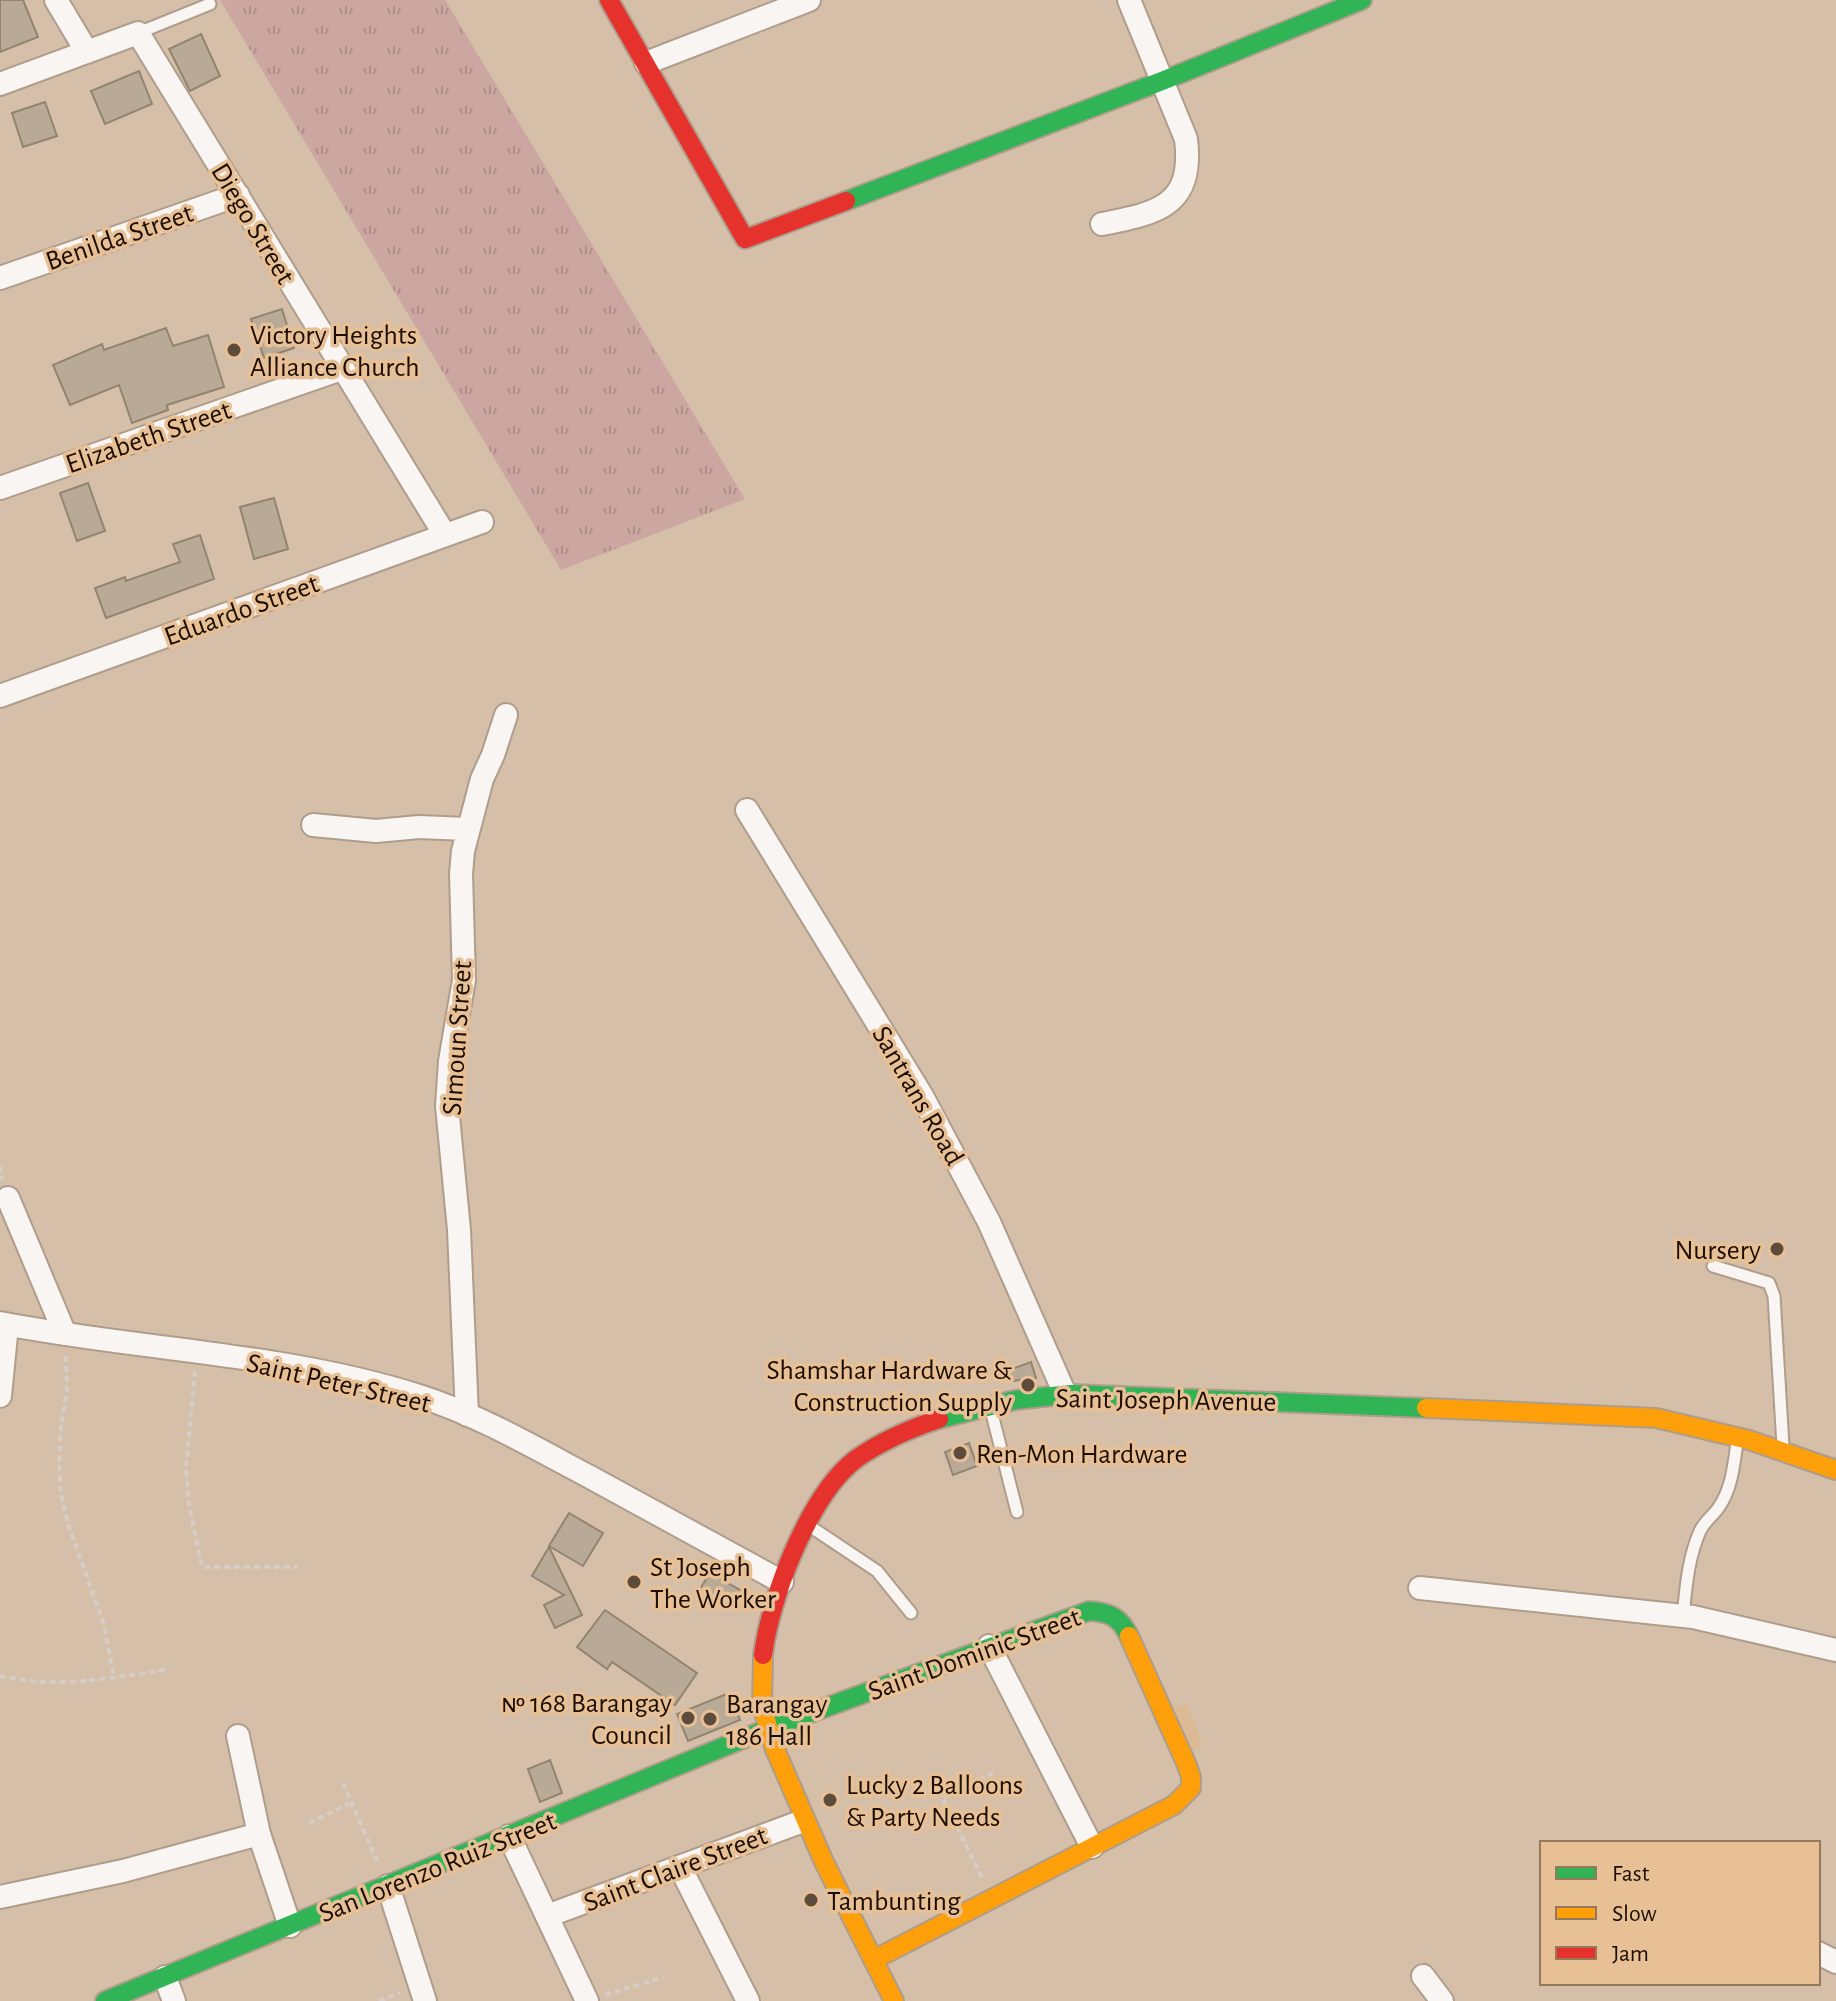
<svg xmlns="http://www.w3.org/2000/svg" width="1836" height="2001" viewBox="0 0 1836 2001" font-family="'Alegreya Sans',sans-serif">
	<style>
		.built { fill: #ddba96 }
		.grass { fill: url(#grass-tufts) }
		.building { fill: #b8aa96; stroke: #928470; stroke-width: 2 }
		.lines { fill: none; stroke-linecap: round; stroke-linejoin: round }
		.lane-casing { stroke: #af9d8c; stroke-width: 15 }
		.street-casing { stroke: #af9d8c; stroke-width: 26 }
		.fast-casing { stroke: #af9d8c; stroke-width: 22 }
		.slow-casing { stroke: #af9d8c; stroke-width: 22 }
		.jam-casing { stroke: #af9d8c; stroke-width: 22 }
		.path { stroke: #d5cdc6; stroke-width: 4; stroke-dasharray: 6 4; stroke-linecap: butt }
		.lane { stroke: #f9f5f2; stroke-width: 11 }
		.street { stroke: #f9f5f2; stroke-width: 22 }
		.fast { stroke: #30b455; stroke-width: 18 }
		.slow { stroke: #ff9f0a; stroke-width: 18 }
		.jam { stroke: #e5322d; stroke-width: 18 }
		.poi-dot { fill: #5d4c3c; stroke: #e8c096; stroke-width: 3 }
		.labels { text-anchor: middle; stroke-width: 7; stroke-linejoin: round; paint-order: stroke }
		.street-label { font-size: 28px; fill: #1c0e01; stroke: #e8c096 }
		.poi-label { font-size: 28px; fill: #1c0e01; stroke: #e8c096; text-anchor: start }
	</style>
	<defs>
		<pattern id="grass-tufts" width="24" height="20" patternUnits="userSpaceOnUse" patternTransform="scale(2)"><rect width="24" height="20" fill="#cca7a1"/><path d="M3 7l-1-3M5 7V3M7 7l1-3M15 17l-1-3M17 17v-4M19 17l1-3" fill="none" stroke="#af8f89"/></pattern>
	</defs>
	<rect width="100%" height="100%" fill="#d5bfa9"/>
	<path class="built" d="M1187 1704 1203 1745 1183 1753 1165 1711Z"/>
	<path class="grass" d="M220 0H445L745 499 561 570Z"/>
	<path class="building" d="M0 0H23L38 37 0 52Z
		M201 34 220 76 190 91 169 49Z
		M139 71 152 104 105 124 91 91Z
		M45 102 57 136 23 147 12 113Z
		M282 309 294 348 264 358 251 319Z
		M166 328 173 346 208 335 224 387 167 405 168 410 132 423 119 385 70 405 53 365 102 344 104 350Z
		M88 483 105 531 77 541 60 493Z
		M274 498 288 549 254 559 240 507Z
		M200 535 214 579 106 618 95 588 125 577 126 581 180 562 173 544Z
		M1031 1362 1036 1378 1013 1381 1009 1370Z
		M969 1443 977 1466 953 1475 945 1452Z
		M569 1513 603 1533 583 1566 549 1546Z
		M549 1547 582 1615 555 1628 544 1605 564 1595 532 1576Z
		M710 1573 747 1594 738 1610 700 1589Z
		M605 1610 697 1673 675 1705 612 1662 607 1669 577 1647Z
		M729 1693 740 1720 688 1741 677 1714Z
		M550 1760 562 1793 540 1802 528 1769Z"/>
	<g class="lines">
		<g class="lane-casing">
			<path id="lane" d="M138 33 210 4
				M1713 1266 1769 1283 1774 1296 1783 1446
				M990 1406 1017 1512
				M811 1527 877 1571 911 1613
				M1683 1616C1686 1587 1688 1558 1700 1531 1704 1522 1713 1516 1719 1507 1732 1488 1734 1464 1737 1442"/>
		</g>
		<g class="street-casing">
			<path id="street" d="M56 0 87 52
				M646 63 809 0
				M0 84 138 33 445 535
				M1102 224C1158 213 1194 206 1186 139L1129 0
				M0 278 238 195
				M0 488 341 369
				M0 696 482 522
				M747 810 922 1096 989 1222 1065 1394
				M313 825 376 831 419 827 467 829
				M8 1198 65 1334
				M0 1323C139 1350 284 1353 419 1396 479 1415 535 1448 590 1477 654 1512 718 1547 782 1582
				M0 1396 7 1325
				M467 1415 459 1230 447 1106 450 1061 464 980 461 874 463 851 482 779 493 755 506 715
				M1420 1588 1693 1617 1836 1650
				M989 1646 1092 1847
				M238 1736 259 1834 290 1926
				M509 1836 587 2001
				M680 1867 748 2001
				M388 1886 425 2001
				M0 1897 123 1871 259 1834
				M547 1916 803 1821
				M1818 1953 1836 1962
				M1423 1976 1442 2001
				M165 1977 174 2001"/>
		</g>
		<g class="fast-casing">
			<path id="fast" d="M846 201 1162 81 1362 0
				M939 1419 1015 1400 1071 1394 1426 1408
				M105 2001 767 1729 1089 1611C1109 1612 1120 1617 1129 1636"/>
		</g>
		<g class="slow-casing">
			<path id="slow" d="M1426 1408 1656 1418 1749 1440 1836 1470
				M763 1655 762 1706 774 1747 824 1862 894 2001
				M873 1960 1174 1805 1191 1788V1777L1186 1763 1129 1636"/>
		</g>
		<g class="jam-casing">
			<path id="jam" d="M609 0 745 239 846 201
				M763 1655C770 1598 809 1495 856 1459 880 1442 912 1428 939 1419"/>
		</g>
		<path class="path" d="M0 1166 2 1179
			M66 1356 67 1391 61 1427 59 1463 61 1494 68 1524 104 1625 114 1678
			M195 1371 186 1469 189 1505 202 1567H298
			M0 1676C57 1689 113 1678 169 1669
			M343 1783 377 1861
			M309 1823 351 1803
			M982 1877 942 1798 993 1773
			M605 1995 664 1977
			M379 2001 400 1993"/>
		<use href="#lane" class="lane"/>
		<use href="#street" class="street"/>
		<use href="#fast" class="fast"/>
		<use href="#slow" class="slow"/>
		<use href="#jam" class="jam"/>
	</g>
	<g class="poi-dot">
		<circle cx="234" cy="350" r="8"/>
		<circle cx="1777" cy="1249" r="8"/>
		<circle cx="1028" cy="1385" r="8"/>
		<circle cx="960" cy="1453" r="8"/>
		<circle cx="634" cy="1582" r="8"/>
		<circle cx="688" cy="1718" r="8"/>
		<circle cx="710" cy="1719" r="8"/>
		<circle cx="830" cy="1800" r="8"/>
		<circle cx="811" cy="1900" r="8"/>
	</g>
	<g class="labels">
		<g class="street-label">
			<text transform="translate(254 223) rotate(59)" y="10">Diego Street</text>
			<text transform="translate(119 236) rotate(-19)" y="10">Benilda Street</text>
			<text transform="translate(148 436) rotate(-19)" y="10">Elizabeth Street</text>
			<text transform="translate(241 609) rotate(-20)" y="10">Eduardo Street</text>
			<text transform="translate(456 1038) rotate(-86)" y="10">Simoun Street</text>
			<text transform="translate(919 1095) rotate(60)" y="10">Santrans Road</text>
			<text transform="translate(339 1382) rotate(13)" y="10">Saint Peter Street</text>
			<text transform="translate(1166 1399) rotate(1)" y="10">Saint Joseph Avenue</text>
			<text transform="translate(974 1653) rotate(-20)" y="10">Saint Dominic Street</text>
			<text transform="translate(437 1866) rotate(-22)" y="10">San Lorenzo Ruiz Street</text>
			<text transform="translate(675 1868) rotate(-21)" y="10">Saint Claire Street</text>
		</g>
		<g class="poi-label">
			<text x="250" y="344">Victory Heights<tspan x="250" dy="32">Alliance Church</tspan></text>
			<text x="1761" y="1259" text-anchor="end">Nursery</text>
			<text x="1012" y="1379" text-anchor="end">Shamshar Hardware &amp;<tspan x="1012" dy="32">Construction Supply</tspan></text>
			<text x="976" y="1463">Ren-Mon Hardware</text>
			<text x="650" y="1576">St Joseph<tspan x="650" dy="32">The Worker</tspan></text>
			<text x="672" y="1712" text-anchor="end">№ 168 Barangay<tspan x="672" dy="32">Council</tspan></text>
			<text x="726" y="1713">Barangay<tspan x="726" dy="32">186 Hall</tspan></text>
			<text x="846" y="1794">Lucky 2 Balloons<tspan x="846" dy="32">&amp; Party Needs</tspan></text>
			<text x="827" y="1910">Tambunting</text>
		</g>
	</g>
	<rect x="1540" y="1841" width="280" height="144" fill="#e8c096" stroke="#96795a" stroke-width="2"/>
	<rect x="1556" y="1867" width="40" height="12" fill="#30b455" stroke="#96795a" stroke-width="2"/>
	<text x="1612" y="1881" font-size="24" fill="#1c0e01">Fast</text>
	<rect x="1556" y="1907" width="40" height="12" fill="#ff9f0a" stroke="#96795a" stroke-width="2"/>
	<text x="1612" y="1921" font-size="24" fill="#1c0e01">Slow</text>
	<rect x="1556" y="1947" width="40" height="12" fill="#e5322d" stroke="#96795a" stroke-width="2"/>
	<text x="1612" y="1961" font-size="24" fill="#1c0e01">Jam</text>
</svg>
